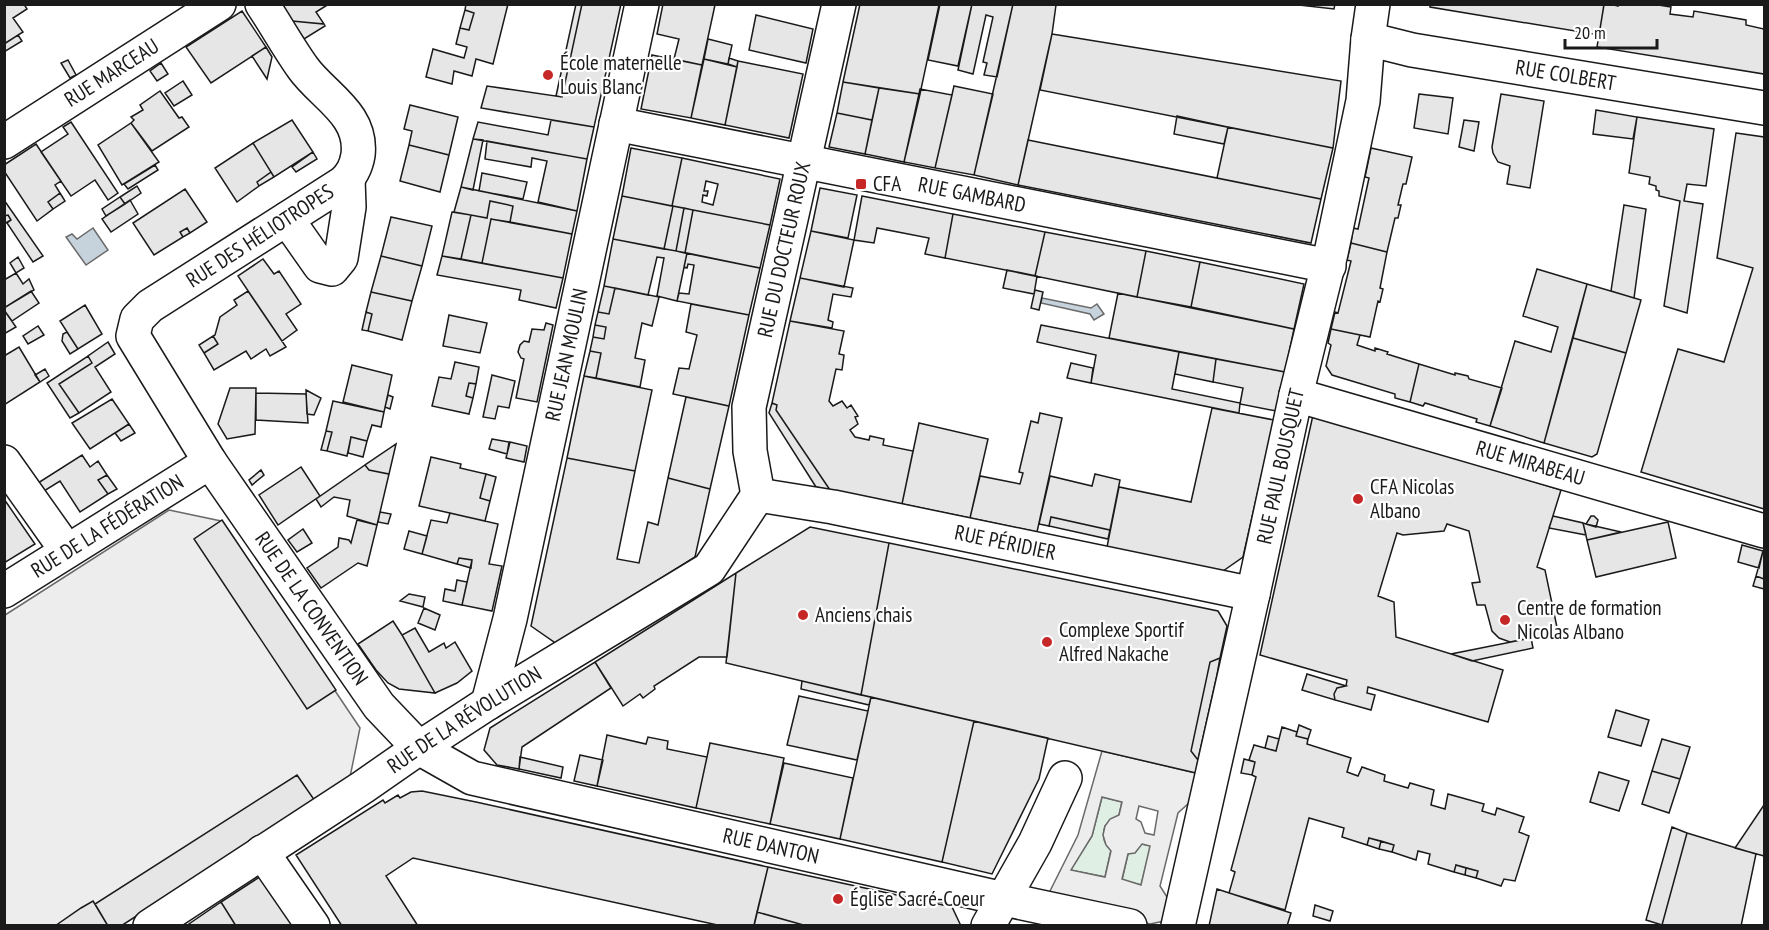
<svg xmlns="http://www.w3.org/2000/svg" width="1769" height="930" viewBox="0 0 1769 930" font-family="'PT Sans Narrow',sans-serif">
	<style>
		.green { fill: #e0efe3; stroke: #6a6a6a; stroke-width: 1.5 }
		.parking { fill: #ededed; stroke: #6a6a6a; stroke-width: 1.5; fill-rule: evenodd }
		.water { fill: #c6d2dc; stroke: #6a6a6a; stroke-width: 1.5 }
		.building { fill: #e6e6e6; stroke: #1a1a1a; stroke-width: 1.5; fill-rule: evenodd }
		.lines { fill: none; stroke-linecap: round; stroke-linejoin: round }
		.minor-casing { stroke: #1a1a1a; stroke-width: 36 }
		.minor { stroke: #fff; stroke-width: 33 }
		.poi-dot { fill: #c62828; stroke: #fff; stroke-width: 2 }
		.labels { text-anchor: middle; stroke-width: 4.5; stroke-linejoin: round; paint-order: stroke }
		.poi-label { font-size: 21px; fill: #1a1a1a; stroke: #fff; text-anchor: start }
		.street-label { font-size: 21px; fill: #1a1a1a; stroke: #fff }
	</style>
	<rect width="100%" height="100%" fill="#fff"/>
	<path class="green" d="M1102 797 1122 802 1119 815 1105 826C1102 836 1103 843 1111 850L1105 877 1070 870 1092 836Z
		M1142 844 1151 846 1141 885 1122 880 1128 854Z"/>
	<path class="parking" d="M169 510 221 521 360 728 350 777 120 925 5 926V615Z
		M1102 751 1196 773 1190 802 1178 813 1160 886 1172 905 1169 920 1150 924 1045 901 1078 835ZM1102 797 1122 802 1119 815 1110 819 1105 826 1103 835 1106 845 1111 851 1105 877 1071 870 1092 836ZM1139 806 1158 811 1154 835 1145 833 1141 822 1136 819ZM1142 844 1150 846 1141 885 1122 879 1128 854 1135 853Z"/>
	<path class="water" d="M93 228 108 250 86 265 66 237 72 234 77 239Z
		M1042 298 1091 308 1097 304 1104 314 1094 320 1090 314 1041 303Z"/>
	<path class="building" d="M4 4H24L27 9 13 18 23 32 4 44Z
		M284 4H329L316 12 324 24 292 21 283 9Z
		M466 4H508L493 64 476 59 472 76 454 71 452 84 426 77 433 49 464 58 467 47 456 44 460 28 469 30 474 13 465 10Z
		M576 4H582L562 97 556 96Z
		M582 4H621L594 127 481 108 487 86 562 97Z
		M663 4 715 5 702 65 674 59 679 39 657 34Z
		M860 4 939 5 920 94 843 82Z
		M940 4H972L958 66 928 60Z
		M972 4H1013L997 77 984 75 987 63 983 62 993 17 986 15 973 74 958 70Z
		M1013 4 1056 5 1052 34 1018 185 974 175Z
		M1290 4H1335L1334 9Z
		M1430 4H1604L1599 35 1430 7Z
		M1610 4 1618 6V4H1652L1671 7 1670 14 1693 17 1694 11 1746 20V25L1764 29V74L1597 47 1604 5Z
		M465 10 474 13 469 30 460 28Z
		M242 11 266 47 211 83 186 47Z
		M756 15 813 29 806 63 749 50Z
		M292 21 324 24 325 26 304 39Z
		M1052 34 1341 81 1333 148 1040 90Z
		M18 35 22 41 4 52V44Z
		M708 39 732 45 728 64 704 59Z
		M266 47 272 57 267 79 252 56Z
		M652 55 702 65 691 118 641 109Z
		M729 58 738 61 737 67 728 64Z
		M704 59 737 67 725 125 691 118Z
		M68 60 76 75 70 78 61 63Z
		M738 61 803 74 789 138 725 125Z
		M161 63 168 74 157 81 150 71Z
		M183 81 192 95 174 106 165 93Z
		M843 82 879 88 872 120 837 113Z
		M954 86 993 94 974 175 935 168Z
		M879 88 920 94 904 162 865 154Z
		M920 89 952 95 935 168 904 162Z
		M160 91 179 118 182 117 189 127 152 151 131 123 134 120 131 117 143 110 140 105Z
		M1419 94 1453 98 1448 134 1414 128Z
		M1501 94 1544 101 1530 188 1507 184 1510 166 1498 162 1493 153 1492 147Z
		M410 105 458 117 449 155 409 145 412 131 404 129Z
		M1596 110 1637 117 1633 139 1593 134Z
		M837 113 872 120 865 154 829 147Z
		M1177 116 1228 127 1224 144 1174 134Z
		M1637 117 1714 129 1706 186 1687 184 1684 201 1703 204 1687 313 1664 306 1680 201 1659 196V191L1656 190V186L1649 184 1650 177 1629 173Z
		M292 120 313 152 274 177 253 143Z
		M551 120 594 127 587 159 473 139 478 122 548 135Z
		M1464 120 1479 122 1474 151 1459 147Z
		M71 122 118 193 108 200 95 180 71 196 41 152 68 134 63 127Z
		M131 123 159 162 122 185 98 145Z
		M1228 127 1333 148 1321 199 1217 178Z
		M1736 133 1764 137V509L1641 472 1678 349 1724 362 1753 268 1717 258Z
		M473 139 483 140 473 190 461 187Z
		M1028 140 1321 199 1311 243 1018 185Z
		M487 141 587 159 577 211 538 202 547 161 532 158 531 167 485 159Z
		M253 143 271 172 257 182 259 186 237 202 215 168Z
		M36 144 61 181 55 185 60 193 48 202 53 209 37 221 4 171V165Z
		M409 145 449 155 440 192 400 181Z
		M631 148 682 158 672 206 622 196Z
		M1371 148 1412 157 1406 184H1403L1398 205H1401L1398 218H1395L1387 252 1351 243 1353 228 1358 229 1369 178 1365 177Z
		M313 152 317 159 296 172 292 167Z
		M682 158 780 179 770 225 672 206ZM706 181 718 184 713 205 702 202 703 195 707 196 708 191H704Z
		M155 165 158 170 128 189 124 184Z
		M271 172 274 177 259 186 257 182Z
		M482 173 527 182 523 199 479 191Z
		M137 186 141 193 125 204 120 197Z
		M461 187 577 211 572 234 510 222 513 206 490 201 487 218 454 212Z
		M820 188 857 195 848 238 811 231Z
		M185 189 207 222 190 233 187 228 180 232 183 237 154 255 133 223Z
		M60 193 65 201 53 209 48 202Z
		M622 196 673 206 664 249 613 239Z
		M862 196 953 214 945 258 925 254 929 238 877 228 874 243 854 240Z
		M120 197 125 204 106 216 102 209Z
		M4 200 43 256 33 262 7 223 11 220 8 215 4 216Z
		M130 200 138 214 111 232 102 219Z
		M490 201 513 206 510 222 491 219 482 263 461 259 471 215 487 218Z
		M1624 205 1646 209 1634 298 1611 291Z
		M673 206 684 208 676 251 664 249Z
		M684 208 693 210 685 253 676 251Z
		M693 210 770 225 760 268 685 253Z
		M452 212 471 215 461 259 442 256Z
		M953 214 1045 232 1035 276 945 258Z
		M8 215 11 220 4 224V216Z
		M391 217 432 226 422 266 381 256Z
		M491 219 572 234 563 278 482 263Z
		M187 228 190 233 183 237 180 232Z
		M811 231 854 240 844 287 800 278Z
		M1045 232 1146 251 1137 297 1035 276Z
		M613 239 687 253 677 301 657 296 664 258 657 257 648 295 604 286Z
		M1351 243 1387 252 1380 288 1383 289 1380 302 1378 301 1370 337 1331 329 1335 312 1338 313 1351 261 1347 260Z
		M1146 251 1200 262 1191 307 1137 297Z
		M687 253 760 268 749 315 677 301 679 293 689 294 694 265 688 264 687 268 684 267Z
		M381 256 422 266 412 301 371 292Z
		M442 256 563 278 556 308 519 300 521 290 437 275Z
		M18 257 24 268 16 273 10 263Z
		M263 259 274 274 279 271 301 304 286 314 297 330 282 341 238 276Z
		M1200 262 1304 284 1294 329 1191 307Z
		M1537 269 1587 284 1544 443 1490 426 1515 341 1551 352 1558 327 1523 316Z
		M1007 270 1037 276 1034 294 1003 288Z
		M16 273 23 284 29 279 34 290 4 308V280Z
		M800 278 853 288 851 297 833 294 828 320 833 322 832 328 790 321Z
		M1587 284 1641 300 1626 353 1573 338Z
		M604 286 615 288 609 314 598 312Z
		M615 288 659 297 652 326 642 323 635 358 645 360 640 387 596 378 601 353 590 351 593 337 604 339 606 327 595 325 598 312 609 314Z
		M1035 290 1043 292 1039 310 1031 308Z
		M31 291 39 303 12 321 4 310V308Z
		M248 291 286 347 270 356 266 349 251 359 246 351 214 370 204 353 218 344 213 336 215 335 220 317 237 305 234 300Z
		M371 292 412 301 402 340 368 331 372 314 366 312Z
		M1118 293 1294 329 1285 372 1109 338Z
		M691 304 749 315 729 406 673 394 679 368 689 369 697 335 686 332Z
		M85 305 102 334 78 349 60 321Z
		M4 310 16 327 4 334Z
		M366 312 372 314 368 331 362 330Z
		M449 315 487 323 480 353 443 346Z
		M790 321 844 331 839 354 844 355 842 370 836 369 829 401 833 406 842 401 847 408 851 405 858 416 855 417 858 424 850 430 855 437 869 440 870 436 884 439 883 445 913 451 902 504 830 490 776 410 777 405 772 403Z
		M546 323 553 325 537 402 516 398 524 359 521 358 518 352 520 345 524 341 529 342 532 329 544 330Z
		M595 325 606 327 604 339 593 337Z
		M1041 325 1179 352 1172 389 1240 403 1239 413 1091 383 1096 355 1037 342Z
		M38 326 44 335 28 344 23 336Z
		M1331 329 1360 335 1357 345 1375 351V348L1388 352 1387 354 1419 364 1410 402 1395 398V394L1332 375 1326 366 1331 345 1328 343Z
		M67 332 78 349 70 354 62 341 63 334Z
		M213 336 218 344 204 353 199 345Z
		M1573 338 1626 353 1597 454 1592 457 1544 443Z
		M108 342 115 354 95 367 111 392 79 413 59 384 92 363 88 356Z
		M19 347 40 382 4 405V356Z
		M590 351 601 353 596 378 584 376Z
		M1179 352 1216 359 1213 382 1175 374Z
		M88 356 92 363 59 384 79 413 70 418 47 383Z
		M1216 359 1285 372 1276 411 1240 404 1243 388 1213 382Z
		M455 362 479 367 476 384 469 383 466 396 473 398 469 414 432 406 439 377 451 379Z
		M1071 363 1093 368 1091 383 1067 378Z
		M1419 364 1455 375V373L1468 376 1469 379 1502 388 1490 426 1476 422 1477 419 1425 403 1423 406 1410 402Z
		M352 365 392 375 384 412 343 402Z
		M45 369 49 376 40 382 35 375Z
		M492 375 515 381 509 408 498 406 495 419 483 417Z
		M584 376 652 390 635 471 567 458Z
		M469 383 476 384 473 398 466 396Z
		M230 388H256L255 434 227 439 218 424Z
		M306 390 321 398 314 415 307 414Z
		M256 393 306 394 308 423 256 420Z
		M388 395 393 397 390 409 385 407Z
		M686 397 729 406 710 489 668 478Z
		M112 399 129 424 90 449 72 423Z
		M333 401 384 412 381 427 372 425 367 441 351 437 347 456 327 451 332 432 326 431Z
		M772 403 777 405 776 410 830 490 816 487 769 413Z
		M1212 408 1274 420 1243 557 1223 571 1107 547 1119 487 1191 502Z
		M1040 413 1062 418 1037 532 970 518 980 476 1020 484 1023 473 1019 472 1031 421 1038 423Z
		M1313 415 1561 490 1537 567 1545 570 1558 632 1510 642 1499 638 1492 631 1485 605H1477L1472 583 1480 582 1469 531 1447 524 1444 531 1403 535 1397 533 1378 596 1394 602 1396 637 1503 670 1488 722 1368 687 1367 693 1375 695 1371 710 1335 700 1334 694 1337 688 1346 686 1347 680 1260 655Z
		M919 423 988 439 970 518 902 504Z
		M129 424 135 433 121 441 115 433Z
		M326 431 332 432 327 451 321 450Z
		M351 437 367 441 363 457 348 453Z
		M492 439 509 442 507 454 489 449Z
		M510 442 527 446 524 462 506 458Z
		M396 444 389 474 369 470 365 465Z
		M82 455 90 467 98 461 107 475 98 480 108 494 80 512 60 481 44 491 38 483Z
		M431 457 461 464 460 468 486 474 480 498 490 501 485 521 419 506Z
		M567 458 635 471 617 559 639 563 648 522 658 525 668 478 710 489 695 557 557 644 531 626Z
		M365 465 369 470 389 474 377 525 347 516 350 500 334 497 321 507 316 499Z
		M301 467 320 496 278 525 259 495Z
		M261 470 264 475 252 485 249 480Z
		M486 474 496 477 490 501 480 498Z
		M1095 474 1120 480 1110 530 1051 517 1049 526 1039 524 1050 476 1092 486Z
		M107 475 117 489 108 494 98 480Z
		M4 499 35 544 4 563Z
		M380 512 391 514 388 524 378 522Z
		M450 513 498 524 489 564 502 566 492 611 462 605 472 560 459 558 457 564 422 554 431 520 447 523Z
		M1553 516 1583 523 1586 535 1549 528Z
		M1591 516H1594L1598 520 1596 527 1586 524Z
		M1051 517 1110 530 1108 539 1049 526Z
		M222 520 336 690 307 709 194 539Z
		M357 520 377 525 367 566 358 563 321 588 307 568 338 547 339 538 349 540 351 543Z
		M1668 522 1676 558 1596 577 1587 540Z
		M1583 523 1586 524 1621 532 1587 540Z
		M810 527 889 543 861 695 726 663 736 573Z
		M303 529 312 543 297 552 288 540Z
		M409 531 427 536 422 554 404 549Z
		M889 543 1218 611 1227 626 1220 658 1210 662 1191 751 1198 760 1196 773 861 695Z
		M1742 545 1763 551 1759 568 1738 562Z
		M1763 551 1764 552V579L1756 576Z
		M459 558 472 560 471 568 457 564Z
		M736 573 727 657H699L654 686 655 689 643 698 640 694 623 706 595 662Z
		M1756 576 1764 579V589L1753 586Z
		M457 580 467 582 462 605 443 601 445 589 455 591Z
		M409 594 425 597 423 607 400 601Z
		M424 608 440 615 435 630 418 623Z
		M393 621 402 635 435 693 399 689 388 683 376 670 358 644Z
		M415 628 429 652 444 643 446 648 455 642 472 671 457 683 435 693 402 635Z
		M1531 638 1533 648 1472 661 1451 654Z
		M1220 658 1217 675 1198 760 1191 751 1210 662Z
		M595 662 611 688 522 747 519 769 497 765 484 750 490 728Z
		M1307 674 1346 686 1337 688 1334 694 1335 700 1302 690Z
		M802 681 871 697 869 705 801 689Z
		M799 696 868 711 857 760 787 745Z
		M871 697 974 721 942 862 840 839Z
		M1616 710 1649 720 1641 746 1608 737Z
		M974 721 1048 738 1039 779 992 874 942 862Z
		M1299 725 1311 730 1308 739 1296 736Z
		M1282 727 1297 732 1296 736 1308 739 1307 744 1351 758 1347 772 1358 776 1362 767 1385 775 1384 781 1408 788 1410 783 1434 790 1431 805 1445 809 1448 794 1484 804 1482 811 1495 815 1497 808 1524 817 1519 832 1529 836 1515 881 1504 879 1501 886 1476 878 1478 871 1456 865 1454 872 1428 864 1430 854 1418 851 1416 860 1392 852 1394 845 1369 838 1367 845 1342 837 1344 828 1309 818 1285 910 1229 893 1235 872 1231 870 1256 777 1252 775 1255 762 1249 760 1254 745 1276 751Z
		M607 735 646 744 648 737 668 741 667 749 707 757 696 808 597 786Z
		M1268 736 1279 739 1276 751 1265 748Z
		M1662 739 1690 747 1680 779 1652 771Z
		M710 743 784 758 770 824 696 808Z
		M580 755 603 760 597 786 574 781Z
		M520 757 563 767 561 778 519 769Z
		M1244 759 1255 762 1252 775 1241 773Z
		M784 763 853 778 840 839 770 824Z
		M1652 771 1680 779 1669 813 1642 804Z
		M1599 772 1629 781 1619 811 1590 802Z
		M297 775 315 801 121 926H108L95 904Z
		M422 791 476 802 768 867 754 926H722L413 858 386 876 418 926H342L296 855 383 800 385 803 398 795 400 798 411 792Z
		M1764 805V856L1735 848Z
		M1672 827 1687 833 1662 925 1646 920Z
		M1687 833 1756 854 1741 926 1662 925Z
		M1369 838 1381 841 1379 849 1367 845Z
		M1381 841 1394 845 1392 852 1379 849Z
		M1456 865 1466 868 1465 875 1454 872Z
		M768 867 952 907 961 926H807L757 912Z
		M1466 868 1478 871 1476 878 1465 875Z
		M261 876 294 926H236L221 902Z
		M1217 889 1291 913 1287 926H1209Z
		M93 901 108 926H55L81 908Z
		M221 902 236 926H186Z
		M1315 905 1333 911 1330 921 1313 916Z
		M757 912 807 926 754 925Z"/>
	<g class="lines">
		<g class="minor-casing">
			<g id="minor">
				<path id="s1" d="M262 4C276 25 288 47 303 68 323 96 363 114 358 155 356 167 352 175 343 183L150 306 137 319 133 336 210 462 379 706 419 748 472 778 1004 899 1130 926"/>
				<path id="s2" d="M1368 39 1412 50 1764 108"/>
				<path id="s3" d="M616 124 1329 266"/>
				<path id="s4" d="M4 142 219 4"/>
				<path d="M287 219 320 266 332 269 341 258 349 207 348 179"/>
				<path id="s5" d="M1296 395 1764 531"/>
				<path d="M4 462 67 551"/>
				<path id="s6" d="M758 495 833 507 1253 594"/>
				<path id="s7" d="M758 495 750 451 749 407 839 4"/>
				<path id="s8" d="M4 591 210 462"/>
				<path id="s9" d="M488 703 510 619 642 4"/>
				<path d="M262 852 313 926"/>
				<path id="s10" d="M150 926 363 787 419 748 488 703 709 569 758 495"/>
				<path d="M988 926 1035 843 1065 778"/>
				<path id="s11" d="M1178 926 1253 594 1296 395 1331 253 1363 101 1368 39 1373 4"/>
			</g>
		</g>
		<use href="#minor" class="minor"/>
	</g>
	<g class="poi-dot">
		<circle cx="548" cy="75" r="6"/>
		<rect x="855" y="178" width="12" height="12" rx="3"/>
		<circle cx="1358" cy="499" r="6"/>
		<circle cx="803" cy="615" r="6"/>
		<circle cx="1505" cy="620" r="6"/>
		<circle cx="1047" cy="642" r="6"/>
		<circle cx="838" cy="899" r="6"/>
	</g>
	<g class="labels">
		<g class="poi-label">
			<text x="560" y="70">École maternelle<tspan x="560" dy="24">Louis Blanc</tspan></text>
			<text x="873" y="191">CFA</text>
			<text x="1370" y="494">CFA Nicolas<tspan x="1370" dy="24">Albano</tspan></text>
			<text x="1517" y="615">Centre de formation<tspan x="1517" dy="24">Nicolas Albano</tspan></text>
			<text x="815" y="622">Anciens chais</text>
			<text x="1059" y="637">Complexe Sportif<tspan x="1059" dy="24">Alfred Nakache</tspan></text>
			<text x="850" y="906">Église Sacré-Coeur</text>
		</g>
		<g class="street-label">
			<text dy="7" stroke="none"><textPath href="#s4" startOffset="128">RUE MARCEAU</textPath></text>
			<text dy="7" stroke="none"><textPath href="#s2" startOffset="201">RUE COLBERT</textPath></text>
			<text dy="7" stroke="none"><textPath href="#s3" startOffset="363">RUE GAMBARD</textPath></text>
			<text transform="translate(260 236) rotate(-33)" y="7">RUE DES HÉLIOTROPES</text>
			<text dy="7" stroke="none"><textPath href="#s7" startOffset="250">RUE DU DOCTEUR ROUX</textPath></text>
			<text dy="7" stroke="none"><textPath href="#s9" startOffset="357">RUE JEAN MOULIN</textPath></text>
			<text dy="7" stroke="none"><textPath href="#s5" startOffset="244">RUE MIRABEAU</textPath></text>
			<text dy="7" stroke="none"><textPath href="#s11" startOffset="471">RUE PAUL BOUSQUET</textPath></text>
			<text dy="7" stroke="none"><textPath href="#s8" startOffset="122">RUE DE LA FÉDÉRATION</textPath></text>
			<text dy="7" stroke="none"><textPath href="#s6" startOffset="252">RUE PÉRIDIER</textPath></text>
			<text dy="7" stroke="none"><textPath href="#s1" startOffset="806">RUE DE LA CONVENTION</textPath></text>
			<text dy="7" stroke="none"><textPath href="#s10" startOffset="376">RUE DE LA RÉVOLUTION</textPath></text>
			<text dy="7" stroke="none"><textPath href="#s1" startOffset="1350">RUE DANTON</textPath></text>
		</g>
	</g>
	<rect width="1769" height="930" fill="none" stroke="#1a1a1a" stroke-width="12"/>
	<path d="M1565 39v9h92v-9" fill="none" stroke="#1a1a1a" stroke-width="3"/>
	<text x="1574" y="39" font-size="18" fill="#1a1a1a" stroke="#ffffff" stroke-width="4.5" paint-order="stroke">20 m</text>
</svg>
